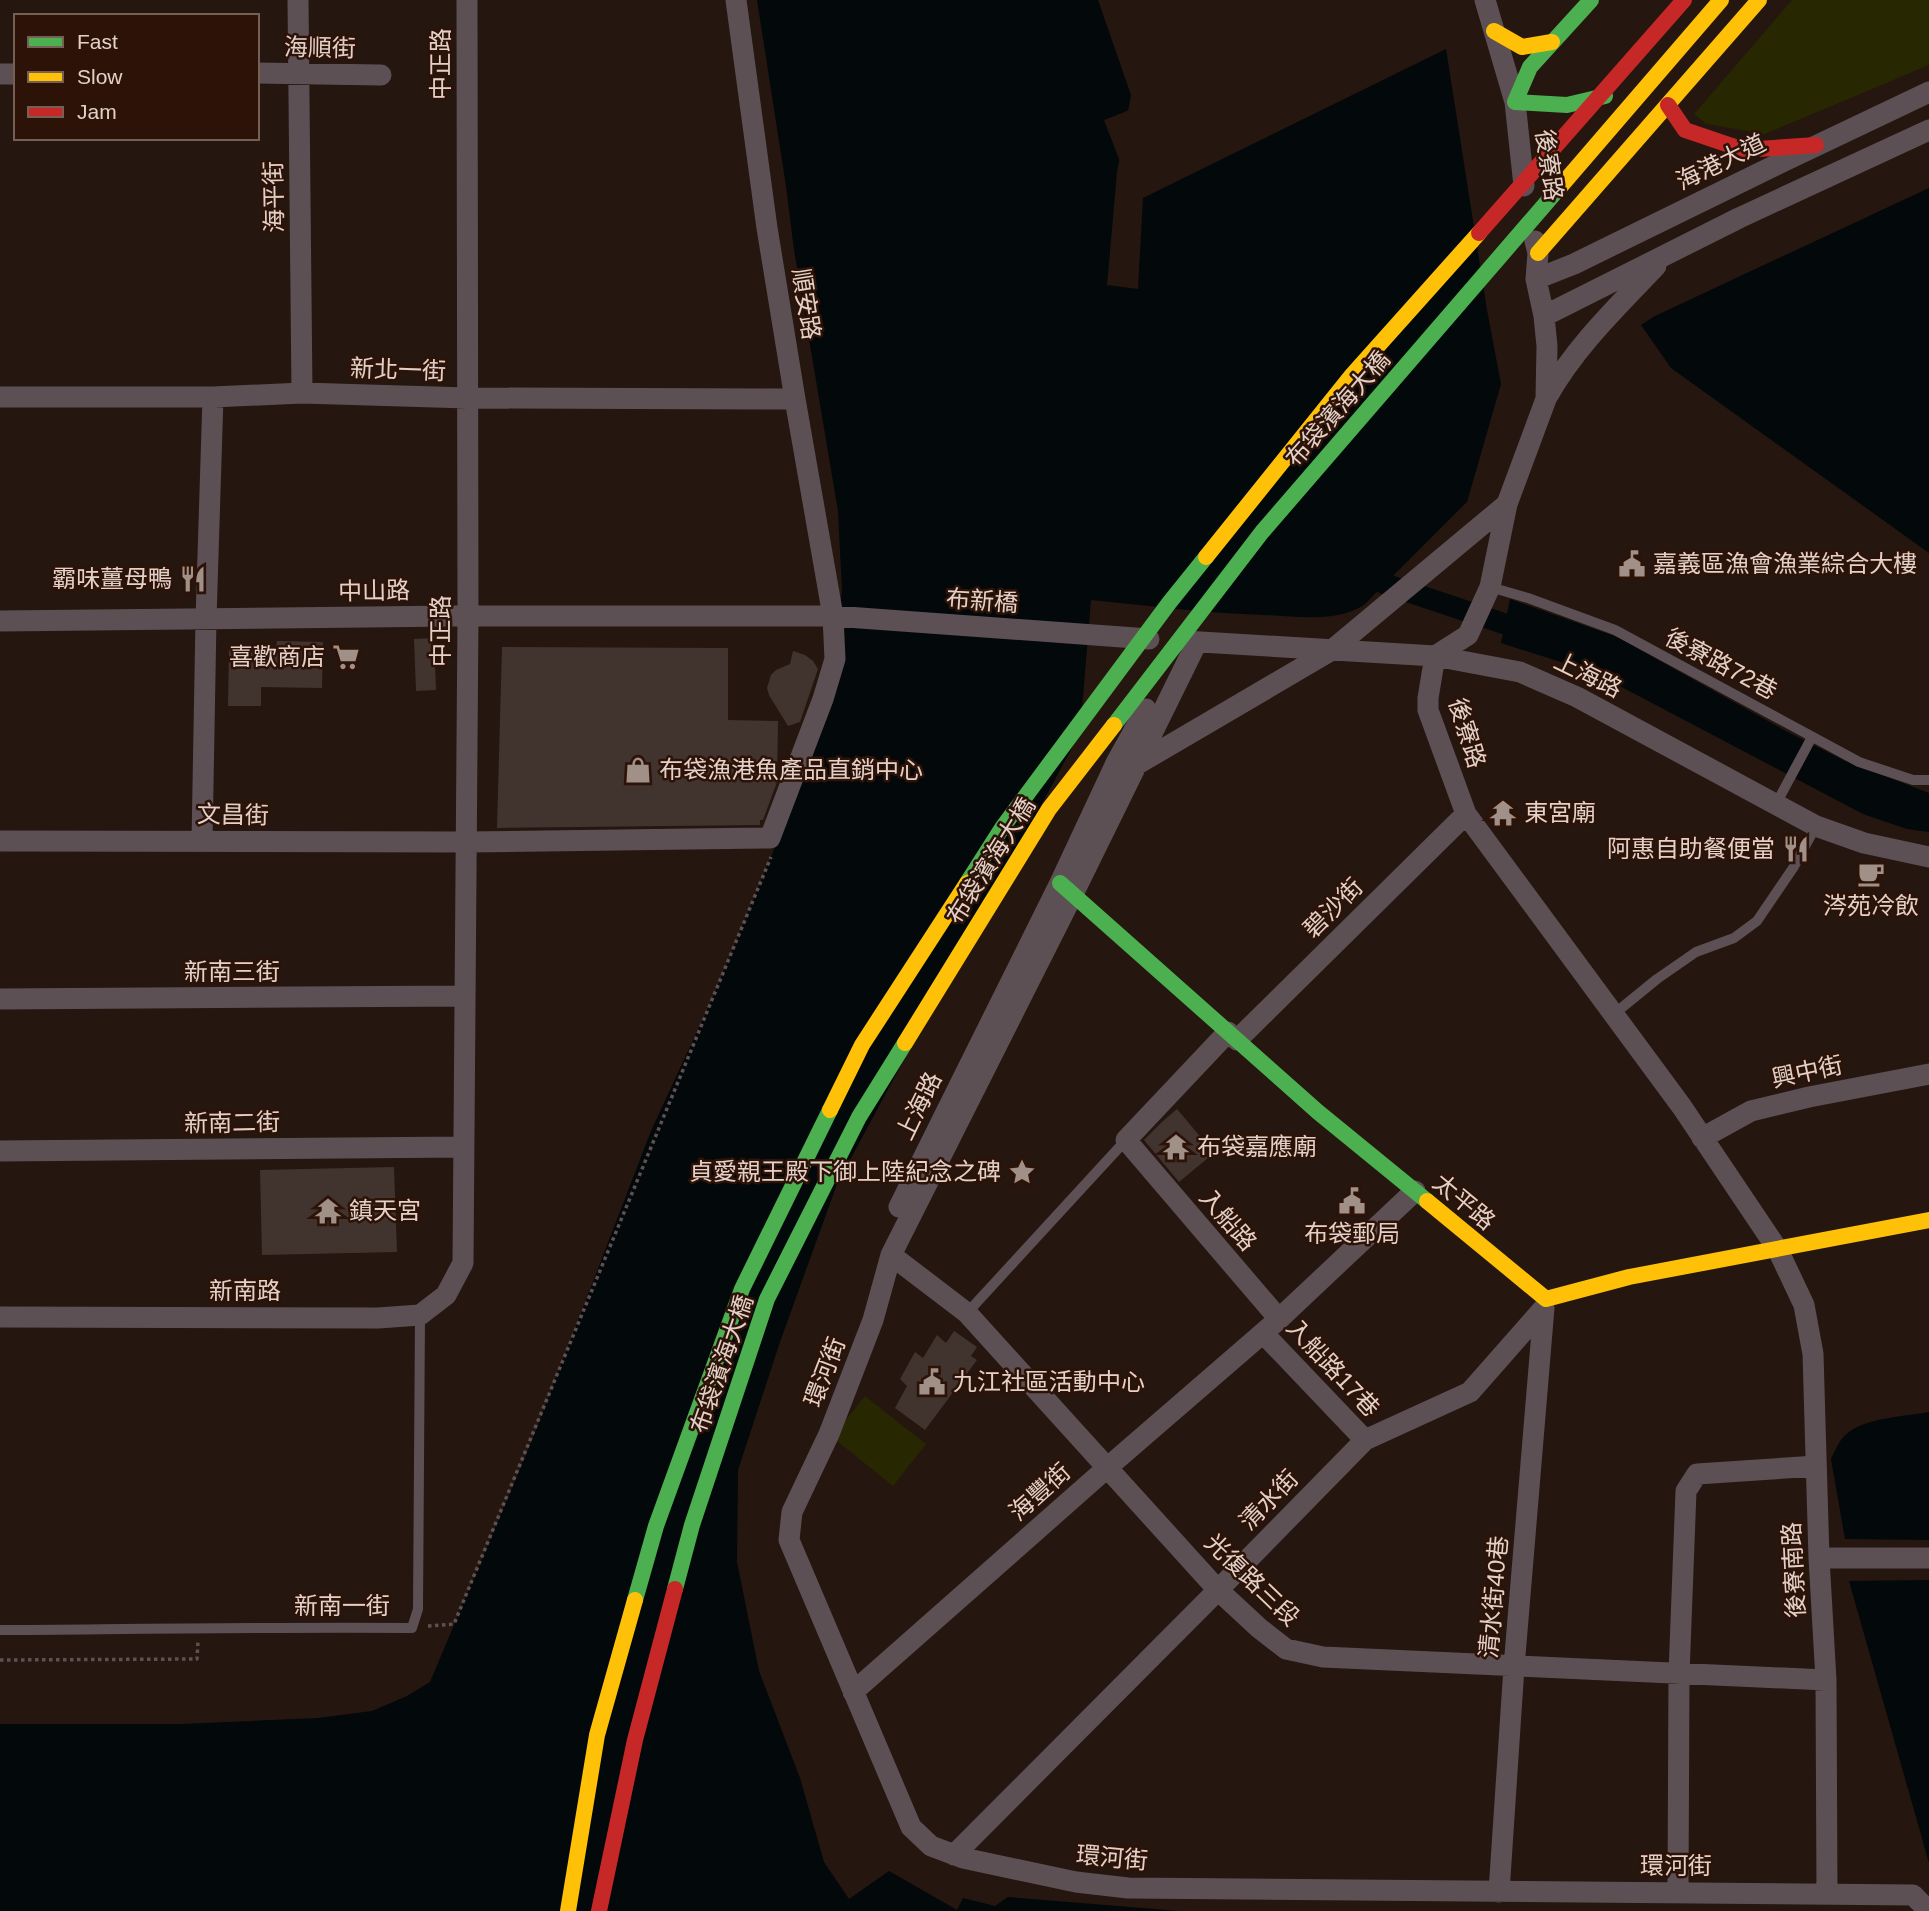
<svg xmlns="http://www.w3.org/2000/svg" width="1929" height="1911" viewBox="0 0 1929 1911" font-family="Arial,'Noto Sans TC',sans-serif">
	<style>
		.green { fill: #272702 }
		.water { fill: #03080a }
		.pier { fill: #25160f }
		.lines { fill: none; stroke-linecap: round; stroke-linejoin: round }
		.canal { stroke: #03080a; stroke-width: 21 }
		.building { fill: #41342e }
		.path { stroke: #5d5152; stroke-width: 3.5; stroke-dasharray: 3.5 3.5; stroke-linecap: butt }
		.lane { stroke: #5d5055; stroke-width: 10 }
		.street { stroke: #5d5055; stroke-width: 21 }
		.fast { stroke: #4caf50; stroke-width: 16 }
		.slow { stroke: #ffc107; stroke-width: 16 }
		.jam { stroke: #c62828; stroke-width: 16 }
		.labels { text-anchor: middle; stroke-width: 5; stroke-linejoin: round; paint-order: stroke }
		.street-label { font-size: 24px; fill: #e3d1c9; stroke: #2d1307 }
		.poi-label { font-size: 24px; fill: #e3d1c9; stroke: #2d1307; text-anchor: start }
	</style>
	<rect width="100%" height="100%" fill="#25160f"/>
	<path class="green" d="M1792 0H1929V65L1765 134 1706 124 1694 114Z
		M865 1396 926 1444 893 1486 832 1437Z"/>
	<path class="water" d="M757 0H1098L1131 95 1117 172 1107 285 1138 289 1143 198 1446 49 1487 310 1501 384 1467 502 1364 605C1336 623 1295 616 1264 615 1206 613 1149 606 1091 600L1080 733 837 1184 780 1342 738 1470 737 1562 759 1671 800 1778 824 1862 849 1899 889 1871 957 1910 963 1898 995 1906 1008 1897 1179 1911H0V1724H182L318 1718 372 1711 407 1696 430 1682 532 1440 651 1131 713 997 773 852 835 659 842 590 838 511 794 250 786 186Z
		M1929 188V553L1671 368 1641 325 1655 316Z
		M1510 599 1617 637 1784 730 1845 761 1929 793V832L1907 829 1863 814 1595 673 1501 643Z
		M1929 1412V1540L1845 1539 1831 1459C1835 1450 1841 1437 1849 1432 1867 1418 1907 1416 1929 1412Z
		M1929 1580V1863L1849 1581Z"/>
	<path class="pier" d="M1132 109 1122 167 1104 120Z"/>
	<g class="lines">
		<path class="canal" d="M1385 584 1532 633"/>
	</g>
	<path class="building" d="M434 638 436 690 416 691 414 639Z
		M277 641 323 642 322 688 261 687V706H228L229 649 276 650Z
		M502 647 728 648V720L778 721 777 782 763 820H760V825L497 828Z
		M793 651 805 655 813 661 818 669 800 722 788 726 769 695 767 688 771 675 776 670 790 664Z
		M1177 1109 1214 1153 1179 1182 1144 1140 1162 1122Z
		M394 1167 397 1252 262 1255 260 1170Z
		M954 1331 977 1347 971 1356 977 1360 925 1430 895 1408 907 1386 900 1379 915 1352 923 1358 937 1335 946 1343Z"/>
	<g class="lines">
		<path class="path" d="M428 1626 454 1624 771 857
			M0 1660 197 1659 198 1641"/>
		<path class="lane" d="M1490 587 1528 598 1615 630 1859 762 1913 780H1929
			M1776 804 1812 737
			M1614 1014 1657 979 1696 952 1734 938 1757 921 1793 868 1816 826
			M967 1313 1126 1140
			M0 1630C137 1629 274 1627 412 1628L418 1609 420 1315"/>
		<path class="street" d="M298 0 302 393
			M1485 0 1515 102 1524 186
			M257 73 381 75
			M0 74H16
			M1535 241 1538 253 1536 279 1544 316 1547 346 1546 399 1507 504 1490 587 1468 635 1435 656 1428 698V710L1466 814 1682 1107 1778 1250 1804 1305 1813 1354 1819 1558 1826 1680 1827 1894
			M1536 279 1574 264 1782 162 1929 92
			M1544 316 1739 218 1929 130
			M0 397H213L302 393 468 398 795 399
			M1547 397C1575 347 1617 307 1656 266
			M0 621 456 616H833L1149 639
			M1184 641 1435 656 1520 672 1577 697 1816 826 1864 843 1929 857
			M1197 642 1073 894 891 1255 873 1320 829 1434 792 1512 789 1540 911 1827 931 1846 963 1858 1076 1882 1128 1888 1913 1895 1929 1911
			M1136 765 1332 650 1507 504
			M0 841 466 842 770 838 823 699 835 659 833 616 795 399 767 228 736 0
			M202 841 206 619 213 397
			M0 999 465 996
			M1228 1032 1126 1140 1279 1319
			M1237 1040 1466 814
			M1702 1138 1751 1111 1809 1097 1929 1074
			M0 1151 464 1147
			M899 1207 1060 883 1117 761 1146 709
			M891 1255 967 1313 1218 1590 1259 1628 1286 1649 1323 1657 1826 1680
			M0 1317 378 1318 420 1315 446 1295 463 1263 468 616 467 0
			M1263 1333 1365 1440
			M1819 1558H1929
			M853 1692 1108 1467 1279 1319 1415 1191
			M954 1855 1218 1590 1365 1440 1470 1392 1544 1308
			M1499 1892 1514 1667 1544 1308
			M1678 1892 1679 1674 1686 1491 1697 1474 1816 1466"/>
		<path class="fast" d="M1591 0 1530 67 1515 102 1567 105 1605 96
			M1114 725 1262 532 1560 187
			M967 883 1002 828 1169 603 1206 557
			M1060 883 1318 1112 1427 1201
			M675 1589 692 1525 767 1299 859 1117 905 1043
			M635 1600 656 1526 742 1289 830 1110"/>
		<path class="slow" d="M1494 31 1522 47 1552 42
			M1560 187 1721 0
			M1538 253 1759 0
			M1206 557 1352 375 1479 233
			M905 1043 1049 809 1114 725
			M830 1110 862 1045 967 883
			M1427 1201 1546 1299 1629 1277 1929 1220
			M568 1911 597 1735 635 1600"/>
		<path class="jam" d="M1668 105 1685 130 1744 150 1816 145
			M1479 233 1684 0
			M599 1911 635 1740 675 1589"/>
	</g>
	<defs>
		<g id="civic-bare" transform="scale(2.1)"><path d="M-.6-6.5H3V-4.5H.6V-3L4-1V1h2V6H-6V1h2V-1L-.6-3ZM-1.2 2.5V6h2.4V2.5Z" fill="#a09088" stroke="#2d1307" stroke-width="2.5" paint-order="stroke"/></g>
		<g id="restaurant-bare" transform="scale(2.1)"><path d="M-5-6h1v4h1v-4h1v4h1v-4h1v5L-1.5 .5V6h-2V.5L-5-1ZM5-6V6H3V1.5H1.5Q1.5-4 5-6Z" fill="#a09088" stroke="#2d1307" stroke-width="2.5" paint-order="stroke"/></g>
		<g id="supermarket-bare" transform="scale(2.1)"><path d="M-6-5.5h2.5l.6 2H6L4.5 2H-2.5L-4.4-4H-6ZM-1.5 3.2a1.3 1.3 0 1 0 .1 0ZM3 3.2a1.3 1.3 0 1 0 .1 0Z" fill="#a09088" stroke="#2d1307" stroke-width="2.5" paint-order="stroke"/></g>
		<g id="shop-bare" transform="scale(2.1)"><path d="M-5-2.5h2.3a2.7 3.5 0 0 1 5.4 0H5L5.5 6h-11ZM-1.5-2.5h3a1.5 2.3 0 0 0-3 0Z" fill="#a09088" stroke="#2d1307" stroke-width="2.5" paint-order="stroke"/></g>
		<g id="temple-bare" transform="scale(2.1)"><path d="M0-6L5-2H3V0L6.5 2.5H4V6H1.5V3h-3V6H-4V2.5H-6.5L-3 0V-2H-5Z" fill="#a09088" stroke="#2d1307" stroke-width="2.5" paint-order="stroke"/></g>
		<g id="cafe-bare" transform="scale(2.1)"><path d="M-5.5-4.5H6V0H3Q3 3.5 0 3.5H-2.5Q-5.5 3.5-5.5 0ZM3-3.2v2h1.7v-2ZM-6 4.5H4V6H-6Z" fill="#a09088" stroke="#2d1307" stroke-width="2.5" paint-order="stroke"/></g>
		<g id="sight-bare" transform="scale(2.1)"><path d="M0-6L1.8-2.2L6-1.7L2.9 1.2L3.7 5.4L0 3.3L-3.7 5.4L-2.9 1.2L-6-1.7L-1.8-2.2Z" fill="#a09088" stroke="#2d1307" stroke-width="2.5" paint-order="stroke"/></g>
	</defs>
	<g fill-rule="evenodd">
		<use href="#civic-bare" x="1632" y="564"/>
		<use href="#restaurant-bare" x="193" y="579"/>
		<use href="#supermarket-bare" x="346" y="657"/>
		<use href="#shop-bare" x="638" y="770"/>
		<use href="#temple-bare" x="1503" y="813"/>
		<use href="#restaurant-bare" x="1796" y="849"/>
		<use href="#cafe-bare" x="1871" y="874"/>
		<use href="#temple-bare" x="1176" y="1147"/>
		<use href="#sight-bare" x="1022" y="1172"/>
		<use href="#civic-bare" x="1352" y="1201"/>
		<use href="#temple-bare" x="328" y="1211"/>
		<use href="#civic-bare" x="932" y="1382"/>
	</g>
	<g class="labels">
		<g class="street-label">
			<text transform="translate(320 48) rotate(1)" y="8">海順街</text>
			<text transform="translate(441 64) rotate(-90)" y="8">中正路</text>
			<text transform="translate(1721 162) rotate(-26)" y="8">海港大道</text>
			<text transform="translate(1549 165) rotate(82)" y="8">後寮路</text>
			<text transform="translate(274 197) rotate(-91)" y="8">海平街</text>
			<text transform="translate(806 304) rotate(81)" y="8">順安路</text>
			<text transform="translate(398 370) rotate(2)" y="8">新北一街</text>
			<text transform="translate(1338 409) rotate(-49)" y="8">布袋濱海大橋</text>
			<text transform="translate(374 591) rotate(-1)" y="8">中山路</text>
			<text transform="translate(982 601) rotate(4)" y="8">布新橋</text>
			<text transform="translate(441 631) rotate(-90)" y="8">中正路</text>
			<text transform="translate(1721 664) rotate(28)" y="8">後寮路72巷</text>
			<text transform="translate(1588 675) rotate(26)" y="8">上海路</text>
			<text transform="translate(1467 733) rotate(73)" y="8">後寮路</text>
			<text transform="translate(233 815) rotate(1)" y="8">文昌街</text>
			<text transform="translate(991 861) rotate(-58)" y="8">布袋濱海大橋</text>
			<text transform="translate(1333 908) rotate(-45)" y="8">碧沙街</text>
			<text x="232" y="980">新南三街</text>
			<text transform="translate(1807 1072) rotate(-12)" y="8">興中街</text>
			<text transform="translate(919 1106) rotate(-64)" y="8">上海路</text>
			<text transform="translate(232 1123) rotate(-1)" y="8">新南二街</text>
			<text transform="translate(1464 1202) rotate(40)" y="8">太平路</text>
			<text transform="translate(1228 1220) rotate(49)" y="8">入船路</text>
			<text x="245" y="1299">新南路</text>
			<text transform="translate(722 1364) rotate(-71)" y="8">布袋濱海大橋</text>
			<text transform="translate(1333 1368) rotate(47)" y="8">入船路17巷</text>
			<text transform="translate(825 1372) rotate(-69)" y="8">環河街</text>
			<text transform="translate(1040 1492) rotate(-42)" y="8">海豐街</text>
			<text transform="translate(1269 1500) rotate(-46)" y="8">清水街</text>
			<text transform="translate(1794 1570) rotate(-93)" y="8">後寮南路</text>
			<text transform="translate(1252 1580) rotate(44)" y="8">光復路三段</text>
			<text transform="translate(1494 1597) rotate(-85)" y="8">清水街40巷</text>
			<text x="342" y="1614">新南一街</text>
			<text transform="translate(1112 1858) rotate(5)" y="8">環河街</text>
			<text x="1676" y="1874">環河街</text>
		</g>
		<g class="poi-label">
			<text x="1653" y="572">嘉義區漁會漁業綜合大樓</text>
			<text x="172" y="587" text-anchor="end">霸味薑母鴨</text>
			<text x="325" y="665" text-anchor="end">喜歡商店</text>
			<text x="659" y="778">布袋漁港魚產品直銷中心</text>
			<text x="1524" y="821">東宮廟</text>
			<text x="1775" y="857" text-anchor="end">阿惠自助餐便當</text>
			<text x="1871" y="914" text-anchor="middle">涔苑冷飲</text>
			<text x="1197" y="1155">布袋嘉應廟</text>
			<text x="1001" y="1180" text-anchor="end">貞愛親王殿下御上陸紀念之碑</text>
			<text x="349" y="1219">鎮天宮</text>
			<text x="1352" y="1242" text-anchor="middle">布袋郵局</text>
			<text x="953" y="1390">九江社區活動中心</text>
		</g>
	</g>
	<rect x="14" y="14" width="245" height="126" fill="#2d1307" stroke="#765f55" stroke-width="2"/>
	<rect x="28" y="37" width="35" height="10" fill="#4caf50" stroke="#765f55" stroke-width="2"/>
	<text x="77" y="49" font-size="21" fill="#e3d1c9">Fast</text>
	<rect x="28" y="72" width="35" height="10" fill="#ffc107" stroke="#765f55" stroke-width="2"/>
	<text x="77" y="84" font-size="21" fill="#e3d1c9">Slow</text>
	<rect x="28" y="107" width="35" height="10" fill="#c62828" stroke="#765f55" stroke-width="2"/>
	<text x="77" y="119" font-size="21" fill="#e3d1c9">Jam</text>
</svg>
